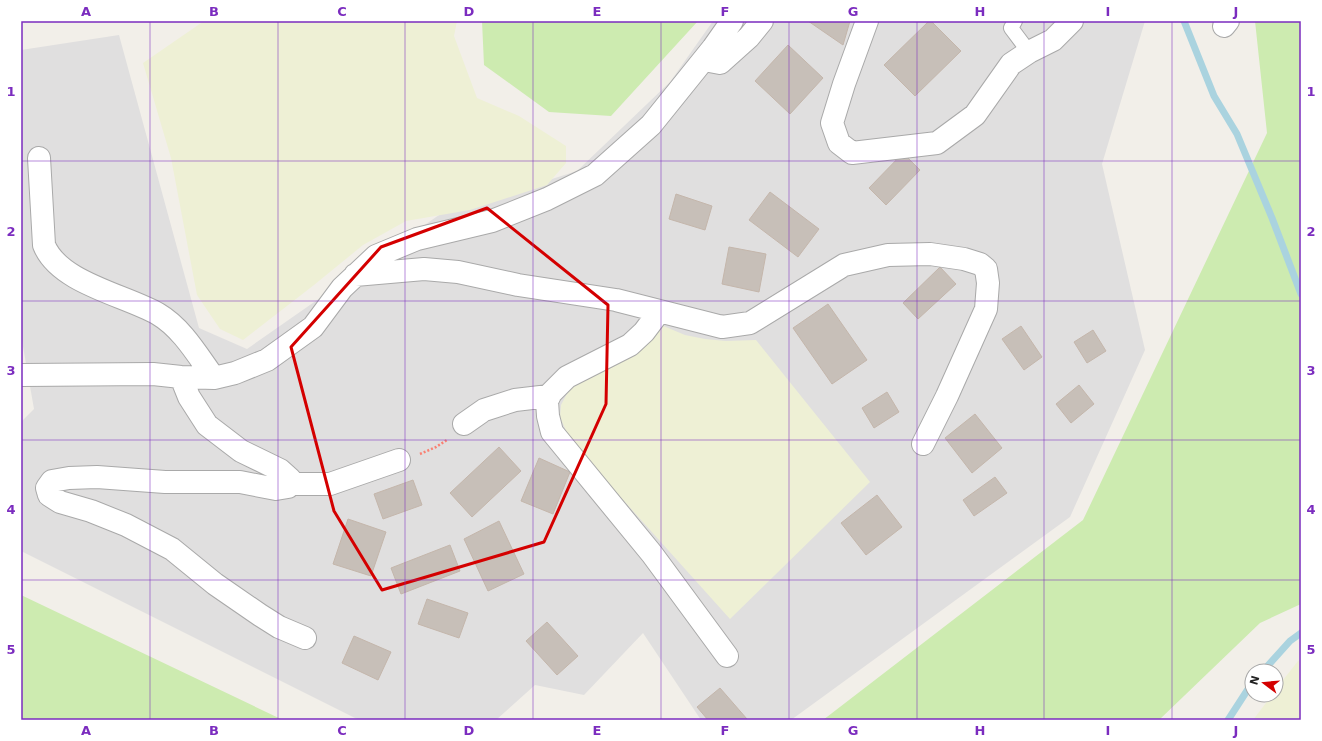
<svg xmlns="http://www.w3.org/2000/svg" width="1322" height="741" viewBox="0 0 1322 741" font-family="'DejaVu Sans',sans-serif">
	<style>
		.residential { fill: #e0dfdf }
		.farmland { fill: #eef0d5 }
		.grass { fill: #cdebb0 }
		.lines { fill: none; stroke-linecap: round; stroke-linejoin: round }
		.stream { stroke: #aad3df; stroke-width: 7 }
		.building { fill: #c7bfb8; stroke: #c4b6ab }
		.service-casing { stroke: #a9a9a9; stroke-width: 16 }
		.minor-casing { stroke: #a9a9a9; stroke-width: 24 }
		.path { stroke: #fa8072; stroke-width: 2.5; stroke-dasharray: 2 2; stroke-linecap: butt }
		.service { stroke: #fff; stroke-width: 14 }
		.minor { stroke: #fff; stroke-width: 22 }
		.marked { fill: none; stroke: #d40000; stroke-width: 3; stroke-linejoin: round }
		.grid { fill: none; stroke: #7b2cbf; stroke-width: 1; stroke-opacity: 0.55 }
		.neatline { fill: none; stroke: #7b2cbf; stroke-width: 1.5 }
		.grid-label { font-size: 13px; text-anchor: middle; font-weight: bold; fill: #7b2cbf }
	</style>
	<rect width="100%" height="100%" fill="#f2efe9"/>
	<path class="residential" d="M713 21H1145L1102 164 1145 350 1070 517 791 720H701L643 633 584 695 535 685 496 720H359L21 551V422L34 409 21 335V50L119 35 199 328 247 349 439 215 577 171 670 82Z"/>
	<path class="farmland" d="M204 21H457L454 36 477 98 519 116 566 146V163L547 185 470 210 406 221 363 245 314 285 243 340 220 329 197 295 171 158 143 63Z
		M661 325 685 335 705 339 726 341 756 340 870 482 730 619 571 442 560 417 561 405 571 386Z
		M1301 659V720H1253L1272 695H1276V689L1298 661Z"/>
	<path class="grass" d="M482 21H698L611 116 549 112 484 65Z
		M1255 21H1301V604L1260 623 1159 720H823L1083 520 1267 133Z
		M21 595 283 720H21Z"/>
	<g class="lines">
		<path class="stream" d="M1184 21 1214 96 1237 134 1272 218 1301 294
			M1263 671 1290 641 1301 633
			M1228 720 1252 683"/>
	</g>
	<path class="building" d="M808 21H850L843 45Z
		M929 21H931L961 51 915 96 884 65Z
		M788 45 823 78 790 114 755 81Z
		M903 153 920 170 886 205 869 188Z
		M770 192 819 229 798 257 749 220Z
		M676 194 712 206 705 230 669 219Z
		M729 247 766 254 759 292 722 284Z
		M940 267 956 284 918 319 903 303Z
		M828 304 867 360 832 384 793 328Z
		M1021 326 1042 357 1024 370 1002 339Z
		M1093 330 1106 351 1087 363 1074 342Z
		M1079 385 1094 404 1071 423 1056 404Z
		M887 392 899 412 874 428 862 408Z
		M975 414 1002 448 972 473 945 438Z
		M499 447 521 471 472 517 450 493Z
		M539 458 570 472 553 514 521 501Z
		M995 477 1007 493 974 516 963 500Z
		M413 480 422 505 383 519 374 494Z
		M877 495 902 527 866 555 841 523Z
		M348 519 386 532 371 576 333 564Z
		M499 521 524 574 488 591 464 539Z
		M450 545 460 571 401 594 391 568Z
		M427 599 468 613 459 638 418 624Z
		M547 622 578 656 557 675 526 641Z
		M354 636 391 652 378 680 342 663Z
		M720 688 747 719V720H708L697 707Z"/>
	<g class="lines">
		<g class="service-casing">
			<path id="service" d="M1015 21 1011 28 1029 52"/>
		</g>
		<g class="minor-casing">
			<path id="minor" d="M867 21 844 84 832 123 839 143 852 153 937 143 975 115 1011 64 1029 52 1053 40 1072 21
				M1224 26 1228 21
				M704 60 720 63 749 37 762 21
				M39 158 44 245C59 283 125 295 158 314 182 328 198 356 214 378
				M355 275 424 269 458 272 518 285 616 300 722 327 750 323 844 265 888 255 930 254 964 259 980 264 986 269 988 283 986 309 947 396 923 444
				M659 312 644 332 630 345 567 377 551 393 547 401 548 416 552 432 652 554 727 656
				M21 375 153 374 181 377 214 378 235 373 267 360 313 327 342 288 376 256 417 239 492 221 547 199 595 175 651 125 713 48 732 21
				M181 377 189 397 207 425 241 451 280 470 290 479V484L288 487 276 489 240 482H165L97 477 69 478 52 481 47 488 49 495 60 502 91 511 126 525 172 549 215 584 260 615 279 627 305 638
				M464 424 484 410 515 400 549 396
				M290 484H330L399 460"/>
		</g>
		<path class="path" d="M420 454 436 447 447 440"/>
		<use href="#service" class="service"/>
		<use href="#minor" class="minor"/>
	</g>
	<path class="marked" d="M487 208 608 305 606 404 544 542 382 590 334 511 291 347 381 247Z"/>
	<path class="grid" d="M150 21V720M278 21V720M405 21V720M533 21V720M661 21V720M789 21V720M917 21V720M1044 21V720M1172 21V720M21 161H1301M21 301H1301M21 440H1301M21 580H1301"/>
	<rect width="1322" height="741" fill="none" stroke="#ffffff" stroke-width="44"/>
	<g transform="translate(1264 683) rotate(286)"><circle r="19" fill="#ffffff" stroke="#a7a7a7"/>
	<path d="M0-3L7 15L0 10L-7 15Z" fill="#d40000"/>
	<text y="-6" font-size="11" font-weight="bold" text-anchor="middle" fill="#222222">N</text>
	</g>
	<rect x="22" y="22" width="1278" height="697" class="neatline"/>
	<g class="grid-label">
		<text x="86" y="16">A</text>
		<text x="214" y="16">B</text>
		<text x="342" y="16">C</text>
		<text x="469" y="16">D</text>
		<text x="597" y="16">E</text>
		<text x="725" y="16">F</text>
		<text x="853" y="16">G</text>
		<text x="980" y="16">H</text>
		<text x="1108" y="16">I</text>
		<text x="1236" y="16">J</text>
		<text x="11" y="96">1</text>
		<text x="1311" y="96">1</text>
		<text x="11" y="236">2</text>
		<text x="1311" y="236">2</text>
		<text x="11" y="375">3</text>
		<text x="1311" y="375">3</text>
		<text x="11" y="514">4</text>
		<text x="1311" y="514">4</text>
		<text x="11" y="654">5</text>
		<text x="1311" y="654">5</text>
		<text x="86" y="735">A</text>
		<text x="214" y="735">B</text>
		<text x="342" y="735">C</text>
		<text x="469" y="735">D</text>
		<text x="597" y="735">E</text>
		<text x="725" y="735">F</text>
		<text x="853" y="735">G</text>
		<text x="980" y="735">H</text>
		<text x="1108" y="735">I</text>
		<text x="1236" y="735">J</text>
	</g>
</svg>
